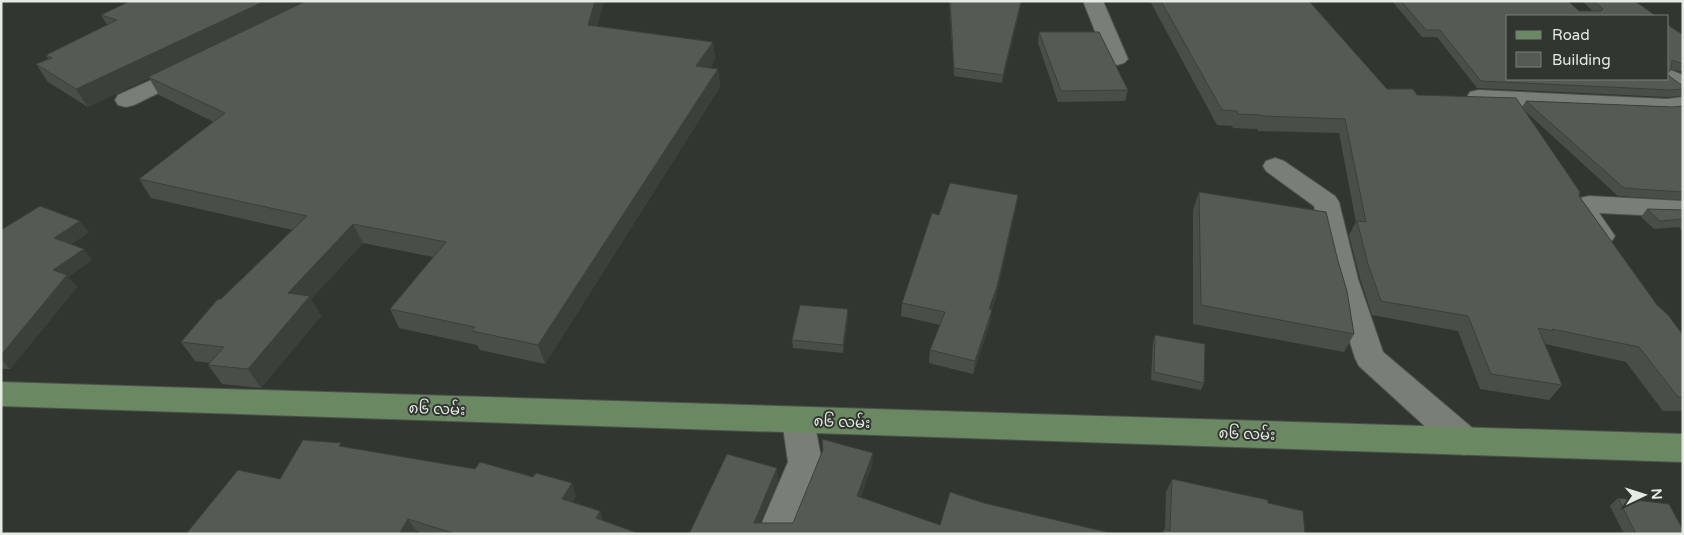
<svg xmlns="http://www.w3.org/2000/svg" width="1684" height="535" viewBox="0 0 1684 535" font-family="'Varela Round','Noto Sans Myanmar',sans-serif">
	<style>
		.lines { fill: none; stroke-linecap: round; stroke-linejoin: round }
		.street-casing { stroke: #4e534d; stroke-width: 2 }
		.secondary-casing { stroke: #4e534d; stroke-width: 2 }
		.street { fill: #797f77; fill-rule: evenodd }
		.secondary { fill: #6a8862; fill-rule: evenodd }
		.wall { fill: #494e48 }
		.shaded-wall { fill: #3c403b }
		.building { fill: #555b54; stroke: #3c403b }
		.labels { text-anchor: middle; stroke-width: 4; stroke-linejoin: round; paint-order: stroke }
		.street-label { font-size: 15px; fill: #e6eae5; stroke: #313730 }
	</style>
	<rect width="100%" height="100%" fill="#313730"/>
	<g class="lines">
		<g class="street-casing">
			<path id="street" d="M1083 1H1103L1128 59 1124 63 1117 65 1110 63 1106 59Z
				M187 64 195 65 198 70 195 75 134 105 126 107 118 105 115 100 118 95Z
				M1668 69 1683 75V92L1675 90 1660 79H1668Z
				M1478 90 1667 99 1683 97V111L1667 113 1478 104 1470 102 1467 97 1470 92Z
				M1275 158 1284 161 1335 196 1339 202 1358 279 1383 352 1476 431 1480 441 1476 451 1464 455 1452 451 1359 366 1355 358 1330 279 1314 206 1266 171 1263 166 1266 161Z
				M1589 196 1683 201V217L1599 213 1615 236 1611 242 1602 245 1593 242 1570 209 1580 198Z
				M798 407 809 411 814 420 822 462 793 534H757L788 462 782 420 787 411Z"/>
		</g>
		<g class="secondary-casing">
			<path id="secondary" d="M1 382 1683 434V462L1 406Z"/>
		</g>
		<use href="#street" class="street"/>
		<use href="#secondary" class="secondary"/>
	</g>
	<path class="wall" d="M130 1H604L597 26 713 42 715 60 710 68 718 69 720 87 545 364 480 350 477 345 399 328 390 309 433 257 363 243 311 299 321 316 261 388 222 384 208 365 210 363 195 361 181 342 221 299 293 230 151 198 139 179 214 122 159 95 149 78 88 107 48 82 36 64 48 59 46 55 107 25 101 15Z
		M949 1H1022L1002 83 954 76Z
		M1150 1H1309L1387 89 1417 95 1522 107 1526 101 1673 107 1683 106V200L1618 196 1524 110 1579 196 1657 305 1683 335V411H1663L1626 362 1545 344 1562 385 1549 400 1480 389 1458 331 1372 315 1360 278 1349 235 1356 222 1339 133 1258 131 1257 129 1233 128 1232 126 1217 125Z
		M1392 1H1568L1579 11H1593L1582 1H1635L1656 16H1508L1683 85V96L1667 97 1477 88 1437 37H1422Z
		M1668 25 1683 35V71H1678L1671 69 1668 75Z
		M1039 32 1128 90 1125 101 1058 102 1038 43Z
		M1199 192 1338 261 1354 334 1344 352 1193 324V210Z
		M1018 195 1016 208 995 300 991 310 990 323 973 374 929 363 930 350 940 325 901 316 902 303 939 215Z
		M1647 209 1683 210V232L1679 227 1654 229 1641 217Z
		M1 230 89 232 71 244 92 260 68 277 77 287 10 369H1Z
		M848 317 843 353 793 348 792 340Z
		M1155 335 1204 383 1201 390 1151 380 1153 342Z
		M344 447 576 496 572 502 600 511 603 521 640 534H424L416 531 414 534H186L280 479Z
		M1172 479 1268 503 1305 534H1162L1164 529H1165L1166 492Z
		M1618 498 1683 534H1624L1610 506Z"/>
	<path class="shaded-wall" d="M265 1H309L148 77 149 78 88 107 76 89Z
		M595 1H604L592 42 588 25Z
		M1021 1H1022L1002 83 1003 75Z
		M713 42 715 60 699 84 696 66Z
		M718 69 720 87 545 364 538 345Z
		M1018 195 1016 208 995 300 987 323 989 309Z
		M80 221 89 232 63 249 54 238Z
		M353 224 363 243 311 299 321 316 261 388 248 369 288 293Z
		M84 249 92 260 68 277 77 287 10 369 1 359V355L53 270Z
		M848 309V317L843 353V345Z
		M992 310 990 323 973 374 975 361Z
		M873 453 872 466 857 509V496Z
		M777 468 778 481 757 534 754 523Z
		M572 483 576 496 567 512 562 499Z
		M600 511 604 524 596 518Z
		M408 519 416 531 414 534H399Z"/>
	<path class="building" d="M130 1H265L76 89 36 64 52 58 46 55 117 20 101 15Z
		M306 1H595L588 25 713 42 696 66 718 69 538 345 472 331 475 327 390 309 446 242 353 224 288 293 310 296 248 369 208 365 224 347 181 342 218 299H221L307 216 139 179 225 113 148 77Z
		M950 1H1021L1003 75 954 68Z
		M1161 1H1309L1387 89H1413L1417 95 1516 98 1580 192 1579 196 1657 305 1668 315 1683 335V397H1678L1639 347 1552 329 1553 331 1538 328 1562 385 1491 374 1468 316 1381 301 1368 264 1357 221 1366 222 1345 119 1263 116 1262 115 1238 114 1237 111 1222 110Z
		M1401 1H1568L1579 11H1601L1603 9 1594 1H1635L1656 16H1508V79H1668V75L1680 84 1683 85V89L1672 90 1481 81 1440 30H1426Z
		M1668 25 1683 35V64L1672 60 1671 70H1668Z
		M1039 32H1099L1128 90 1061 91Z
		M1526 101 1673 107 1683 106V192L1624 188Z
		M950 183 1018 195 997 287 989 309 992 310 975 361 930 350 945 312 902 303 932 213 939 215Z
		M1199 192 1326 212 1338 261 1347 291 1354 334 1201 305Z
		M40 206 80 221 54 238 84 249 53 270 67 275 1 355V230Z
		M1647 209 1683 210V219L1660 221Z
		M800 305 848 309 843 345 792 340Z
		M1155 335 1205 344 1204 383 1154 372Z
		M822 439 873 453 857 496 940 525 950 492 984 503 1115 534H689L727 454 777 468 754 523H793L823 450Z
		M303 440 341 443 339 446 475 469 480 462 533 477 536 473 572 483 562 499 600 511 596 518 640 534H456L408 519 399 534H186L238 470 280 479Z
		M1172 479 1268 500V503L1303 511 1305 534H1164V529L1170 531Z
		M1618 498 1669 504 1683 530V534H1636Z"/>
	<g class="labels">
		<g class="street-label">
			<text transform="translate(437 409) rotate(2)" y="5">၈၆ လမ်း</text>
			<text transform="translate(842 422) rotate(2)" y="5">၈၆ လမ်း</text>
			<text transform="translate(1247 434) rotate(2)" y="5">၈၆ လမ်း</text>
		</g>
	</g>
	<rect width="1684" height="535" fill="none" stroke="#e6eae5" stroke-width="5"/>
	<rect x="1506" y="15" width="162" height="65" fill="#313730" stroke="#797f78"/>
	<rect x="1516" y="31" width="25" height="8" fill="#6a8862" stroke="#797f78"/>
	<text x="1552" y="40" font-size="15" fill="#e6eae5">Road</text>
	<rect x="1516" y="52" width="25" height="15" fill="#555b54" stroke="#797f78"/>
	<text x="1552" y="65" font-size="15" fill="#e6eae5">Building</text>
	<g transform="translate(1644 495) rotate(86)" stroke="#313730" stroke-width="4" paint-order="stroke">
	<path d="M0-4L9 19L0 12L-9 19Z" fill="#e6eae5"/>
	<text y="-8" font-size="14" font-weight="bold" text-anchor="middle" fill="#e6eae5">N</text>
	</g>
</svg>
